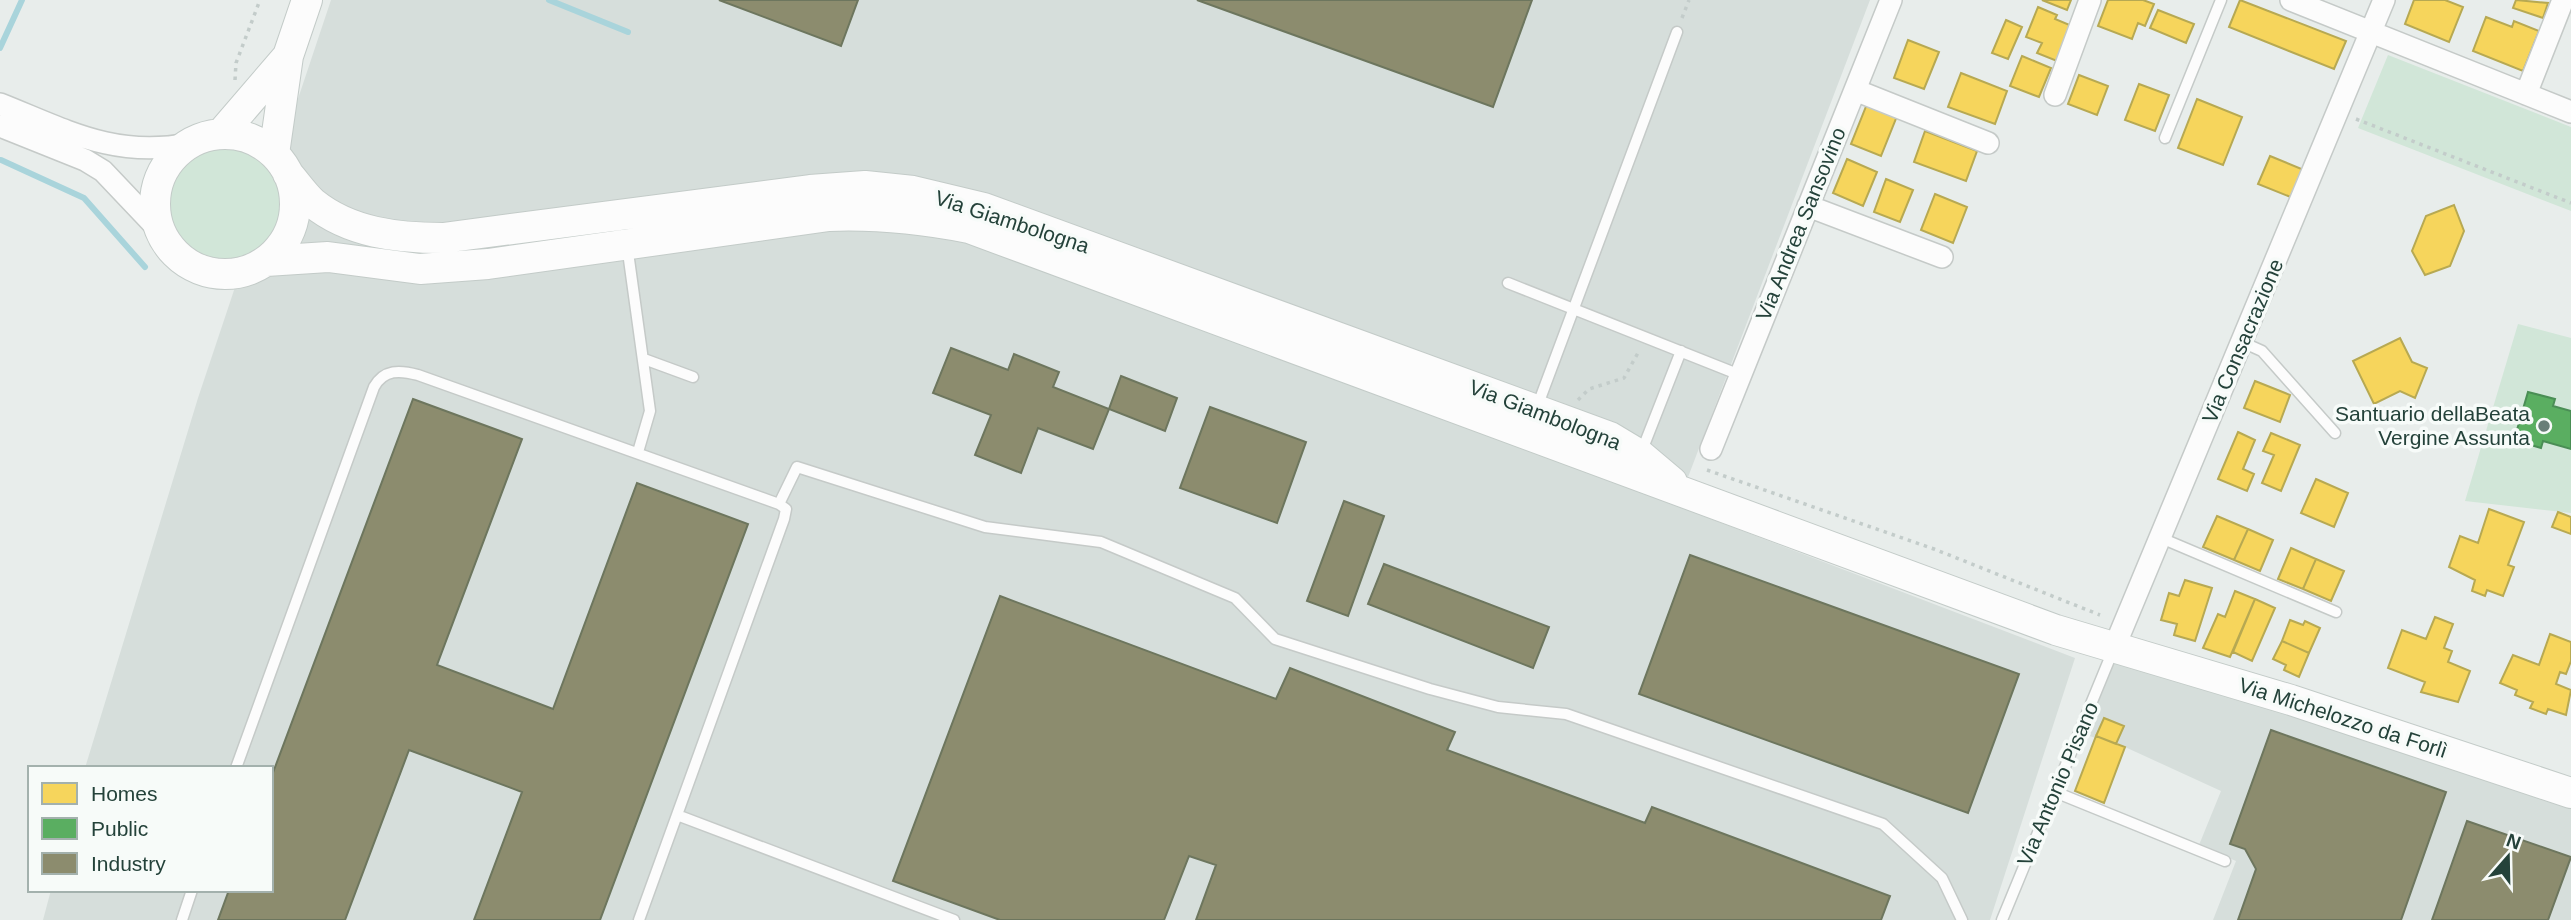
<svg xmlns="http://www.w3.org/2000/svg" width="2571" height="920" viewBox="0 0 2571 920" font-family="Arial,sans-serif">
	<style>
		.built { fill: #d6dedb }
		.green { fill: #d1e6d8 }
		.homes { fill: #f6d55c; stroke: #b7a952; stroke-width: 2 }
		.public { fill: #5aae61; stroke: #4a8e55; stroke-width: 2 }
		.industry { fill: #8c8c6e; stroke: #6d765e; stroke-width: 2 }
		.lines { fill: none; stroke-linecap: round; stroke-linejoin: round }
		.stream { stroke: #a9d4db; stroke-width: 6 }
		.lane-casing { stroke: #c5cac8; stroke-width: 13 }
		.street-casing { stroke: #c5cac8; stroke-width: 24 }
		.secondary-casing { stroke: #c3cbc8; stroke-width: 32 }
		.path { stroke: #c3ccca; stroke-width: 3.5; stroke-dasharray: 3.5 5; stroke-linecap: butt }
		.lane { stroke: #fcfcfc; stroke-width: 10 }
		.street { stroke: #fcfcfc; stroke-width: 21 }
		.secondary { stroke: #fcfcfc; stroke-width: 30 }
		.poi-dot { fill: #697e78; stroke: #f7fbf9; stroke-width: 2.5 }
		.labels { text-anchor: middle; stroke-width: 7; stroke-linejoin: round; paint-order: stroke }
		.street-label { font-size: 21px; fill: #24423a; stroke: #f7fbf9 }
		.poi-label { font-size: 21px; fill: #24423a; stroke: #f7fbf9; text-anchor: end }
	</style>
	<rect width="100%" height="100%" fill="#e8edeb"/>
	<path class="built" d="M331 0H1870L1677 506 2075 658 1990 920H43L51 890H271V768H85L198 398Z
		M2117 652 2571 803V920H2213L2236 861 2199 845 2221 791 2125 747 2083 734Z"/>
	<path class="green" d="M2388 55 2571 127V211L2358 128Z
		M167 206a57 57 0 1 1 114 0a57 57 0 1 1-114 0Z
		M2518 324 2571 338V513L2465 501Z"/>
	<path class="homes" d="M2042 0H2071L2067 10Z
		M2108 0H2143L2154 4 2145 26 2138 23 2132 39 2098 26Z
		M2240 0 2346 41 2334 69 2229 27Z
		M2414 0H2445L2463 7 2449 42 2405 24Z
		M2516 0 2548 3 2543 18 2513 8Z
		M2038 7 2057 15 2055 19 2072 26 2057 61 2037 53 2042 43 2026 37Z
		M2158 10 2194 24 2186 43 2150 28Z
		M2486 17 2512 27 2514 21 2539 31 2523 71 2473 51Z
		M2006 20 2022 27 2008 59 1992 53Z
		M1908 40 1939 52 1924 89 1894 78Z
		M2022 56 2051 68 2039 97 2010 86Z
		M1961 73 2007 91 1995 124 1948 107Z
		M2079 75 2108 86 2097 115 2068 104Z
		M2139 84 2169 95 2155 131 2125 120Z
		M2197 99 2242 117 2223 165 2178 148Z
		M1867 104 1897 116 1881 156 1851 144Z
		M1925 131 1977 151 1966 181 1914 162Z
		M2270 156 2304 170 2293 198 2258 184Z
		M1847 159 1877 172 1863 206 1833 193Z
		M1886 179 1913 190 1900 222 1874 212Z
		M1935 194 1967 207 1953 243 1921 230Z
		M2454 205 2464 231 2450 266 2425 275 2412 251 2426 216Z
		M2400 338 2412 362 2427 368 2415 398 2400 391 2374 404 2353 361Z
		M2255 381 2290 395 2280 422 2244 408Z
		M2238 432 2255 440 2243 469 2254 474 2247 491 2218 479Z
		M2271 433 2300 445 2281 491 2262 483 2274 455 2263 451Z
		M2316 479 2348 493 2334 527 2301 513Z
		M2489 509 2524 522 2508 565 2514 567 2503 596 2487 590 2485 596 2472 591 2475 580 2449 567 2460 536 2478 543Z
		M2558 512 2571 517V534L2552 527Z
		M2217 516 2248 529 2234 560 2203 547Z
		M2248 529 2273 540 2260 571 2234 560Z
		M2291 548 2316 559 2303 589 2278 579Z
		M2316 559 2344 571 2331 601 2303 589Z
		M2185 580 2212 588 2195 641 2174 635 2177 624 2161 620 2169 593 2179 596Z
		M2235 591 2255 599 2230 657 2203 648 2218 614 2225 617Z
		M2255 599 2275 608 2252 661 2233 652Z
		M2435 617 2453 624 2444 648 2452 651 2448 662 2470 671 2458 702 2421 692 2425 682 2388 668 2402 630 2426 639Z
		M2290 620 2303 625 2305 621 2320 628 2309 653 2282 641Z
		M2550 634 2571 642V661L2566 674 2560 672 2556 684 2571 690 2566 715 2548 709 2546 714 2530 708 2533 702 2515 695 2517 690 2500 683 2513 655 2539 665Z
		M2282 641 2309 653 2299 677 2284 670 2286 665 2273 659Z
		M2104 718 2124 726 2116 744 2096 736Z
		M2096 736 2125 747 2104 803 2075 791Z"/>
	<path class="public" d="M2528 392 2555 399 2553 406 2571 411V449L2543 441 2541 448 2514 440Z"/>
	<path class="industry" d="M719 0H858L841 46Z
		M1197 0H1532L1493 107Z
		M951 348 1008 370 1014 354 1059 372 1053 387 1109 409 1093 449 1038 428 1021 473 975 455 991 415 933 393Z
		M1121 376 1177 398 1165 431 1109 409Z
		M413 399 522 439 437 665 553 709 637 483 748 524 600 920H474L522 792 409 750 345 920H218L229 890H271V778Z
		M1210 407 1306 442 1277 523 1180 488Z
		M1344 501 1384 516 1348 616 1307 601Z
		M1690 555 2019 674 1968 813 1639 694Z
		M1384 564 1549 627 1533 668 1368 604Z
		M1000 596 1276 699 1290 668 1455 732 1447 750 1645 823 1652 807 1890 896 1881 920H1196L1216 865 1189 856 1164 920H1000L893 881Z
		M2271 730 2446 792 2401 920H2238L2256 869 2245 849 2230 844Z
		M2467 821 2571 857 2548 920H2432Z"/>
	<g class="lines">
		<path class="stream" d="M549 0 628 32
			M0 48 22 0
			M1 160 84 198 145 267"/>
		<g class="lane-casing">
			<path id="lane" d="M2165 138 2221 0
				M627 245 650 411 638 452
				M1508 283 1740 375
				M2242 342 2262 351 2335 433
				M644 359 693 377
				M1537 407 1677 32
				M1641 453 1681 351
				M779 504 797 467 985 527 1101 542 1235 598 1275 639 1430 689 1498 707 1566 714 1883 824 1942 878 1962 920
				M2161 538 2336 612
				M236 768 374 387C384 369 400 370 418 375L779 504 786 509 784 519 639 920
				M2055 792 2225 861
				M677 815 954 920
				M182 920 192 890
				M2002 920 2114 648"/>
		</g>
		<g class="street-casing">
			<path id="street" d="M2291 0 2571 112
				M1855 90 1988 143
				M2526 94 2563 0
				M2055 95 2090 0
				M0 104C68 131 114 158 189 144
				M0 126 85 160 103 171 159 230
				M1808 206 1942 257
				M1711 449 1891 0
				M2114 648 2384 0"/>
		</g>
		<g class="secondary-casing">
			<path id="secondary" d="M155 204a70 70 0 1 1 140 0a70 70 0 1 1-140 0Z
				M221 134 288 56
				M274 154 288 56 307 0
				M288 174C296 183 304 195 313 203 350 233 398 238 443 238L810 190 865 186 913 191 984 208 1610 437 1640 455 1672 482
				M266 261 328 257 420 269 488 264 829 216C878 214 922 219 969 228L2056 630 2291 700 2571 793"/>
		</g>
		<path class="path" d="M1682 18 1689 0
			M235 80 236 63 260 0
			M2356 119 2571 203
			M1578 400 1589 389 1624 378 1639 351
			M1707 470 1934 549 2100 615"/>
		<use href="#lane" class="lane"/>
		<use href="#street" class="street"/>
		<use href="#secondary" class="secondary"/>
	</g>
	<circle class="poi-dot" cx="2544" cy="426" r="7"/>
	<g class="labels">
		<g class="street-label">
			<text transform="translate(1012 222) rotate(18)" y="7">Via Giambologna</text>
			<text transform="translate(1801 224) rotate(-68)" y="7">Via Andrea Sansovino</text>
			<text transform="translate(2243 341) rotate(-67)" y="7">Via Consacrazione</text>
			<text transform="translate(1545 415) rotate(21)" y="7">Via Giambologna</text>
			<text transform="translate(2343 718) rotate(18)" y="7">Via Michelozzo da Forlì</text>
			<text transform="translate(2058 784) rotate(-67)" y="7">Via Antonio Pisano</text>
		</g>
		<g class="poi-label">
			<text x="2530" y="421">Santuario dellaBeata<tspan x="2530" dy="24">Vergine Assunta</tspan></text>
		</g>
	</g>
	<rect x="28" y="766" width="245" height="126" fill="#f7fbf9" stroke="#a3b1ad" stroke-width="2"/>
	<rect x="42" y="783" width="35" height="21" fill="#f6d55c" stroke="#a3b1ad" stroke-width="2"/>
	<text x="91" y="801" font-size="21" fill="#24423a">Homes</text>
	<rect x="42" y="818" width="35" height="21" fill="#5aae61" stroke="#a3b1ad" stroke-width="2"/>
	<text x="91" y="836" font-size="21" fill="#24423a">Public</text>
	<rect x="42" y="853" width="35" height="21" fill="#8c8c6e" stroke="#a3b1ad" stroke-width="2"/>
	<text x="91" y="871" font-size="21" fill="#24423a">Industry</text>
	<g transform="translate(2508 857) rotate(20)" stroke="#f7fbf9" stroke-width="5" paint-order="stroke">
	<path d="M0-5L12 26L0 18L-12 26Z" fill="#24423a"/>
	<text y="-10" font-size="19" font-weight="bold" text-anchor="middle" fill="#24423a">N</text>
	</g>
</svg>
